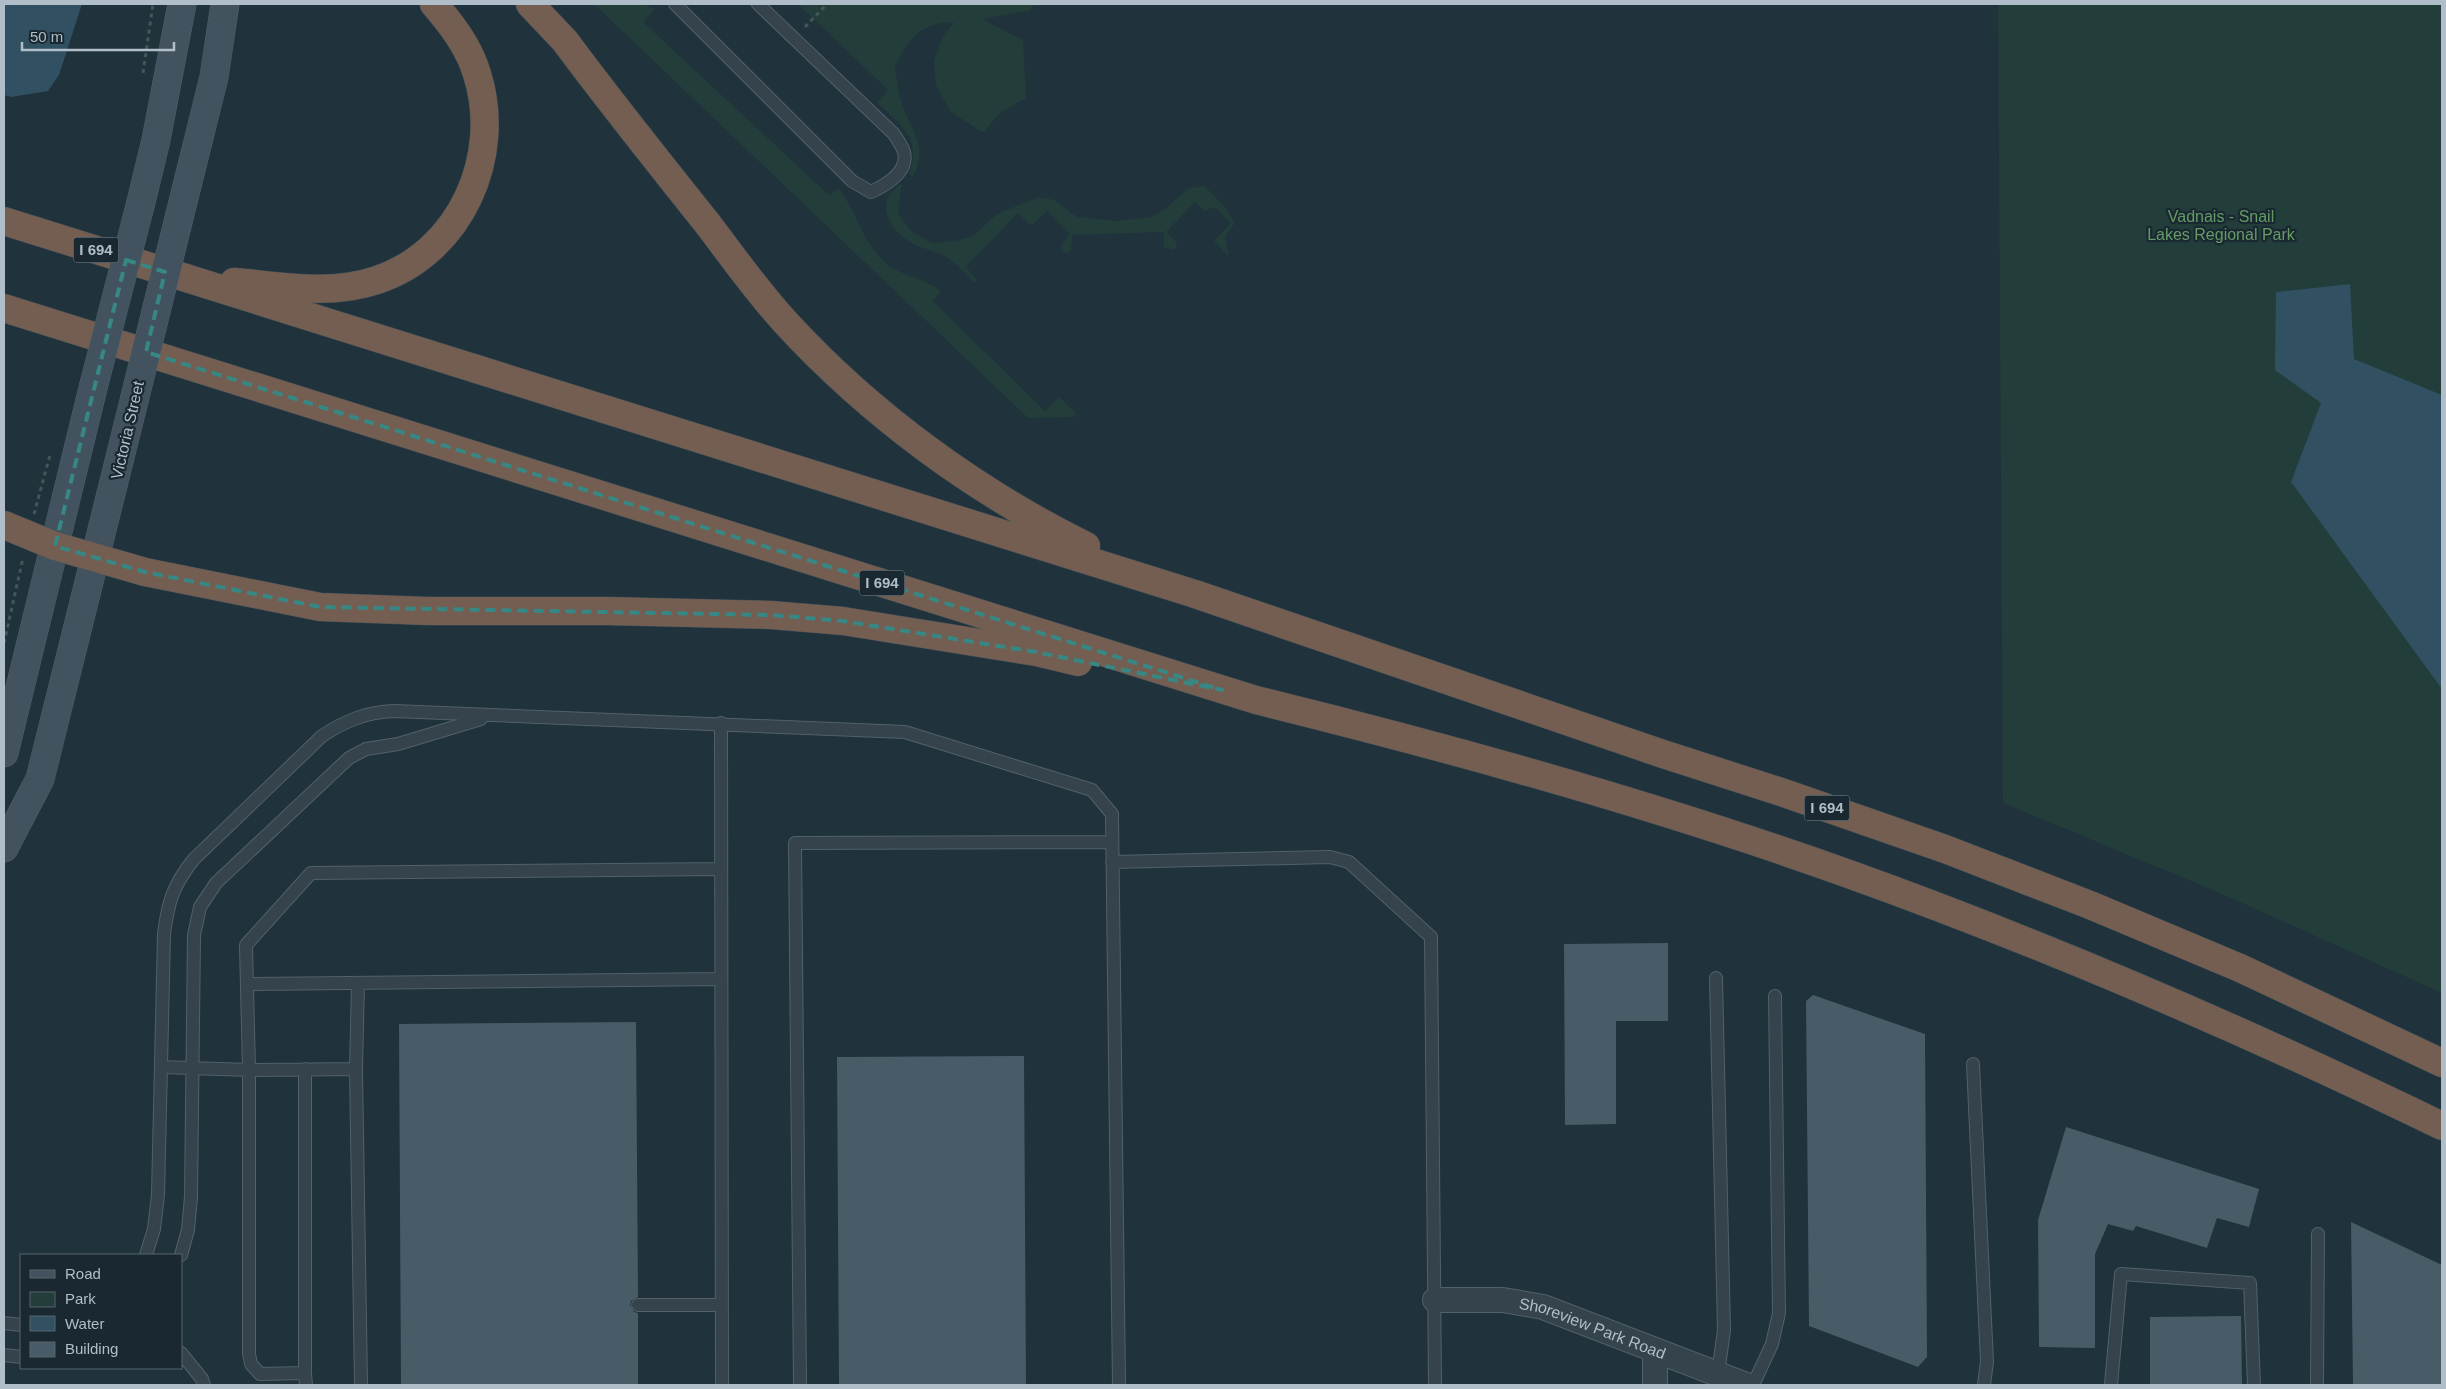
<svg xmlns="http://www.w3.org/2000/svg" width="2446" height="1389" viewBox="0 0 2446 1389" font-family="Helvetica,sans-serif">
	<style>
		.green { fill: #223d3a }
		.water { fill: #315162 }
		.building { fill: #485c67 }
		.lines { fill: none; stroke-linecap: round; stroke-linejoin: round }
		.lane-casing { stroke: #52616a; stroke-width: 14 }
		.street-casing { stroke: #52616a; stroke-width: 26 }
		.secondary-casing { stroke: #52616a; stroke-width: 29 }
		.highway-casing { stroke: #3f4e57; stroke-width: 29 }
		.path { stroke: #405957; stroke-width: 3; stroke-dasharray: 4 4; stroke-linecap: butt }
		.lane { stroke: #34434c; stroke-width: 12 }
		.street { stroke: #34434c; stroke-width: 24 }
		.secondary { stroke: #42535f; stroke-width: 28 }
		.highway { stroke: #735e51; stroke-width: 28 }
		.secondary-bridge-casing { stroke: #52616a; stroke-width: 29; stroke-linecap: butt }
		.secondary-bridge { stroke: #42535f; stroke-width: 28 }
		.marked { fill: none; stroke: #378884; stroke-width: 4; stroke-dasharray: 10 6; stroke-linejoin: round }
		.labels { text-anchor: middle; stroke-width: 4.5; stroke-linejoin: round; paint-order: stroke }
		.shield { fill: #1a2831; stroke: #82919b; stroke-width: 1 }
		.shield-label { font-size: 15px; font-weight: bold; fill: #afbec8 }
		.park-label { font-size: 16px; fill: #649b65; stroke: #1a2831 }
		.street-label { font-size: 16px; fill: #afbec8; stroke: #1a2831 }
	</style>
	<rect width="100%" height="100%" fill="#20323c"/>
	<path class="green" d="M594 4H642L655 9 643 22 830 196 838 188C859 214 861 241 886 263 903 278 926 277 941 292L933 301 1045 411 1059 397 1075 412 1074 417 1028 418Z
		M798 4H1035L1029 11 982 19 1023 40 1026 98 1001 112 983 133 950 111 936 85 934 61 943 36 954 22C920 23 910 38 895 66 897 76 897 88 900 97 908 129 930 142 913 177L909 174C922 138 901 126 877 102L888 90Z
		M1998 4H2442V993L2222 894 2003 803Z
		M902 183 898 213 911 231 932 243 957 241 974 235 997 214 1039 197 1054 200 1077 217 1117 221 1151 217 1165 209 1189 188 1205 186 1225 207 1235 223 1225 236 1229 255 1226 254 1214 241 1231 223 1214 207 1205 211 1195 202 1166 232 1177 243 1176 248 1172 250 1164 247V232L1072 235 1071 250 1066 253 1061 250V246L1070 234 1047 211 1033 224H1029L1018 213 966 267 977 280 975 283C965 273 955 262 942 255 933 250 922 249 913 244 897 235 880 217 888 197 891 191 897 187 902 183Z"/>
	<path class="water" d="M4 4H82L59 75 48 91 11 97 4 95Z
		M2350 284 2354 359 2442 395V689L2291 482 2321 403 2275 370 2276 292Z"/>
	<path class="building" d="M1668 943V1021H1616V1124L1565 1125 1564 944Z
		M1813 995 1925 1034 1927 1357 1918 1367 1809 1326 1806 1001Z
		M636 1022 638 1297 631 1301 630 1305 634 1312 638 1313V1385H401L399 1024Z
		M1024 1056 1026 1385H839L837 1057Z
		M2066 1127 2259 1189 2249 1227 2217 1218 2207 1248 2136 1226 2133 1231 2108 1224 2095 1254V1348L2039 1347 2038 1220Z
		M2351 1222 2442 1265V1385H2353Z
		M2241 1316 2242 1385H2150V1317Z"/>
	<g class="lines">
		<g class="lane-casing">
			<path id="lane" d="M675 4 852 181 871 192C886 185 909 172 904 152 902 146 897 139 894 134L758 4
				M721 723 722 1385
				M1112 862 1330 857 1349 862 1431 937 1435 1385
				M1716 978 1724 1330 1718 1374
				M247 984 721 979
				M1973 1064 1987 1362 1984 1385
				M161 1067 249 1070 246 945 311 873 721 869
				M305 1069V1373
				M356 1069 358 983
				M146 1255 154 1229 158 1195 164 934C168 902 173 885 194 859L322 736C345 721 366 712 394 711L905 732 1092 790 1112 814 1119 1385
				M181 1255 188 1230 191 1197 194 935 200 907 216 883 349 758 366 749 398 744 481 719
				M638 1305H722
				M4 1323 21 1325
				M181 1353 202 1379 204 1385
				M4 1355 21 1357
				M306 1385 305 1373 260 1374 251 1364 249 1354V1070L356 1069 361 1385
				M800 1385 795 843 1112 842
				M1753 1385 1772 1344 1779 1313 1775 996
				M2111 1385 2121 1274 2250 1283 2254 1385
				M2317 1385 2318 1234"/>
		</g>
		<g class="street-casing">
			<g id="street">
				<path id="s1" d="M1435 1300H1503L1543 1307 1746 1385"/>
				<path d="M1655 1350V1385"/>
			</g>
		</g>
		<g class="secondary-casing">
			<path id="secondary" d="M141 202 156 140 182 4
				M180 214 214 77 225 4
				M4 753 93 388
				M4 848 40 779 134 401"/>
		</g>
		<g class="highway-casing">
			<path id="highway" d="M530 4 565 41C611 103 659 163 707 223 733 257 758 293 787 324 871 415 975 491 1086 546
				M4 221 1195 594 1663 754 1784 793 1945 849 2090 905 2240 968 2442 1063
				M234 282C282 286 330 296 377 280 461 252 503 156 477 74 469 47 452 25 434 4
				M4 308 1256 700C1455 749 1653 804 1846 873 2050 946 2248 1032 2442 1126
				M4 525 55 546 145 572 320 607 427 611H608L771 615 843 621 1036 652 1078 662"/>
		</g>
		<path class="path" d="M805 27 827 4
			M143 73 153 4
			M34 514 50 455
			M4 643 23 558"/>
		<use href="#lane" class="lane"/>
		<use href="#street" class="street"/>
		<use href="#secondary" class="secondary"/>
		<use href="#highway" class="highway"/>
		<g class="secondary-bridge-casing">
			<path id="secondary-bridge" d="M93 388 141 202
				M134 401 180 214"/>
		</g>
		<use href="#secondary-bridge" class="secondary-bridge"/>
	</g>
	<path class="marked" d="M126 260 165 272 146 352 1222 690 1036 652 843 621 771 615 320 607 145 572 55 546Z"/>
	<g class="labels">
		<g class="shield">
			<rect x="73.5" y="237.5" width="45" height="25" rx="4"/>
			<rect x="859.5" y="570.5" width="45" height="25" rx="4"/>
			<rect x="1804.5" y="795.5" width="45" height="25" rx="4"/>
		</g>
		<g class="shield-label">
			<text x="96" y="255">I 694</text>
			<text x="882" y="588">I 694</text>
			<text x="1827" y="813">I 694</text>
		</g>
		<g class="park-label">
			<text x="2221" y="222">Vadnais - Snail<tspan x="2221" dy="18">Lakes Regional Park</tspan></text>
		</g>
		<g class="street-label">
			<text transform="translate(127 430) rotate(-77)" y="6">Victoria Street</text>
			<text dy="6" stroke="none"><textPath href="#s1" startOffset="162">Shoreview Park Road</textPath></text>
		</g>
	</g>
	<rect width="2446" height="1389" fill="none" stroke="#afbec8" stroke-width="10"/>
	<rect x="20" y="1254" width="162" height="115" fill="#1a2831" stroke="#56646d"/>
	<rect x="30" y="1270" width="25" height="8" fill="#42535f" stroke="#56646d"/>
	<text x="65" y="1279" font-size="15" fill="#afbec8">Road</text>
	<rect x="30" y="1292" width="25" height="15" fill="#223d3a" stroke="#56646d"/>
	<text x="65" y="1304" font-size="15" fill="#afbec8">Park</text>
	<rect x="30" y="1316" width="25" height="15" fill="#315162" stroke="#56646d"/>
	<text x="65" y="1329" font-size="15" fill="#afbec8">Water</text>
	<rect x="30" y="1342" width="25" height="15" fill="#485c67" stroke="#56646d"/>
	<text x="65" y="1354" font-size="15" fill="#afbec8">Building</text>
	<path d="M22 42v8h152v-8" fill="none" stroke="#afbec8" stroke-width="2.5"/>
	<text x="30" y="42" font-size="15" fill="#afbec8" stroke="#1a2831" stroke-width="4" paint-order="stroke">50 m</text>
</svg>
